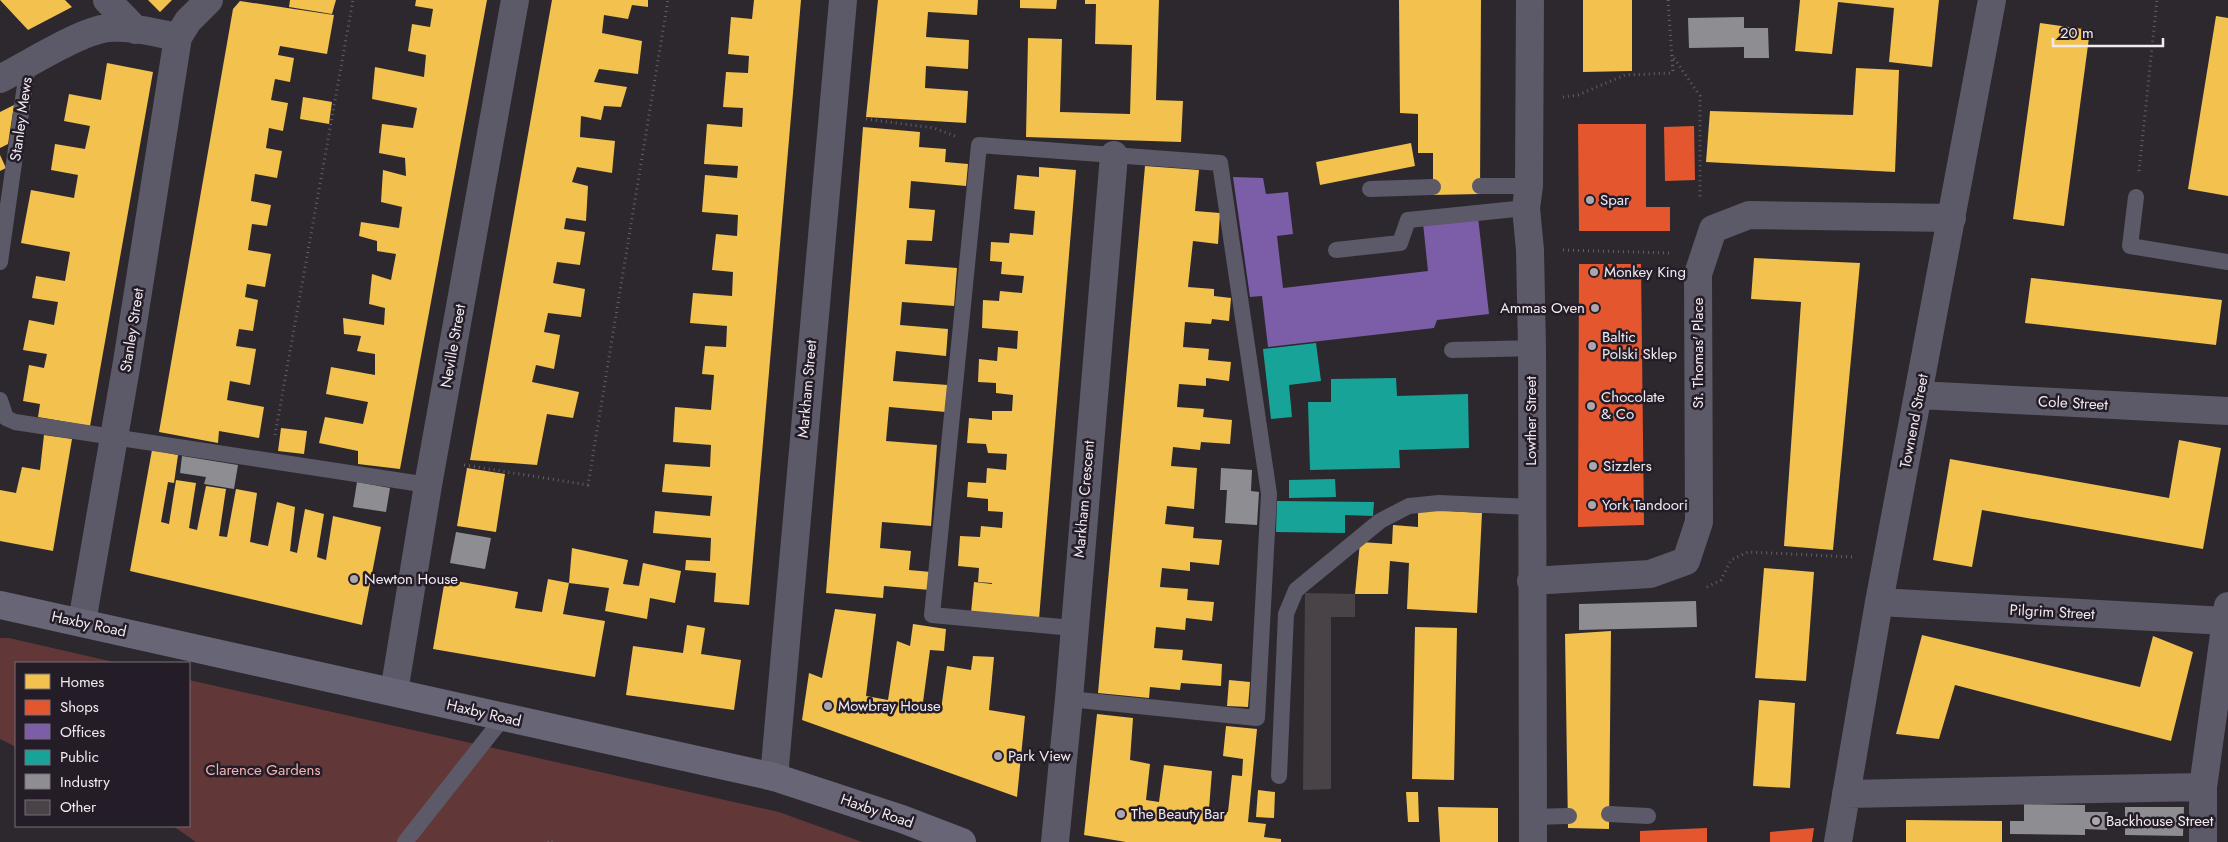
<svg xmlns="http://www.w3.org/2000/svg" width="2228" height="842" viewBox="0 0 2228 842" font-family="Jost,sans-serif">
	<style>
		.green { fill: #623737 }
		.homes { fill: #f2c14e }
		.shops { fill: #e4572e }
		.offices { fill: #7b5ea7 }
		.public { fill: #17a398 }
		.industry { fill: #8d8d92 }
		.building { fill: #494347 }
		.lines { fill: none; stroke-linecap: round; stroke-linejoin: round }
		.path { stroke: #625f68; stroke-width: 3; stroke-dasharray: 1 4; stroke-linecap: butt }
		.lane { stroke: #5c5a68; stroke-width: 16 }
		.street { stroke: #5c5a68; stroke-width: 28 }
		.secondary { stroke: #686576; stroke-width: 28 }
		.poi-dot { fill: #aca6ad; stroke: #241c27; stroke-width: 2 }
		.labels { text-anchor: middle; stroke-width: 5; stroke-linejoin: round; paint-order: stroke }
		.street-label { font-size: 15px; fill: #f0eaf1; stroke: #241c27 }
		.poi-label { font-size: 15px; fill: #f0eaf1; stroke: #241c27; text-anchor: start }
		.park-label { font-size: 15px; fill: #f3b4b2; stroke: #241c27 }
	</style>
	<rect width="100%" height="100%" fill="#2d282e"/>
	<path class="green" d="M0 638H9L118 663H16V747L0 739Z
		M189 680 779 812 862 842H196L173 826H189Z"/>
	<path class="homes" d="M0 0H65L72 7 28 30Z
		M148 0H172L160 12Z
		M290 0H336L332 14 289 7Z
		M416 0H487L400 469 358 464V451L319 443 325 417 363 424 368 402 326 394 331 367 375 375V354L357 351 361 336 344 334 343 318 384 325 385 308 369 304 372 274 391 280 396 254 377 251V241L359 236 361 222 399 228 402 207 381 202 383 170 406 176 405 158 379 153 382 124 413 128 417 108 372 99 375 67 424 77 426 55 408 51 412 24 430 27 433 9 415 6Z
		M552 0H648V7L632 5 628 19 604 15 602 33 642 41 638 74 599 69 594 82 627 87 621 107 604 106 601 120 581 116 580 137 615 141 612 173 577 167 572 182 588 186 586 221 566 218 564 229 585 232 580 265 557 262 553 283 585 289 581 317 548 313 544 332 560 335 554 369 536 365 532 382 579 392 573 418 547 414 537 465 470 460Z
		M754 0H801L749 605 714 602 716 573 685 570 686 560 710 561 711 538 653 533 655 511 710 516 712 496 662 492 665 464 710 467 711 445 673 442 675 407 711 410 714 375 702 374 705 346 726 347 727 326 690 323 693 293 732 296 733 272 712 270 716 234 737 236 738 215 702 212 705 175 737 178 738 166 704 164 707 124 742 127 743 108 723 107 726 72 748 73 749 56 728 54 731 17 752 19Z
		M878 0H978L977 15 928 12 926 37 969 40 968 69 926 66 925 88 968 91 966 123 866 117Z
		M1020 0H1057L1056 9 1020 8Z
		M1085 0H1159L1156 100 1183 101 1181 142 1026 137 1028 38 1062 39 1060 112 1130 114 1132 45 1095 44 1096 4H1085Z
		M1399 0H1481L1480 194 1433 195V153H1418V114L1400 113Z
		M1583 0H1632V71L1583 72Z
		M1800 0H1939L1932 67 1889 62 1894 8 1838 2 1832 54 1795 51Z
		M240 1 334 15 327 54 280 46 278 55 294 58 290 82 275 79 271 100 288 103 283 131 269 128 266 148 282 151 277 178 255 174 251 201 271 205 267 226 252 224 248 250 271 254 265 287 247 284 245 297 258 300 253 331 239 329 236 346 256 349 250 385 230 381 227 400 264 407 259 438 219 431 218 443 159 432 233 9Z
		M2216 16 2228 18V196L2188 189Z
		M2040 23 2090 30 2064 226 2013 219Z
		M107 63 153 72 90 426 38 417 40 404 23 401 29 365 44 368 47 354 23 350 29 320 54 325 58 302 32 298 36 276 65 281 70 252 21 243 31 190 74 198 78 175 51 170 55 144 85 149 90 126 64 121 69 94 101 100Z
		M1856 68 1899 70 1895 172 1706 162 1710 111 1853 115Z
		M303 97 332 102 329 124 300 119Z
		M14 105 8 144 0 148V112Z
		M863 127 920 132 919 147 946 149 945 162 968 164 966 186 911 181 909 208 935 210 932 241 907 240 905 264 957 268 954 306 902 302 900 325 948 329 946 356 896 351 893 381 948 385 946 412 889 407 886 441 937 445 931 526 882 522 880 548 911 551 909 570 931 572 930 590 884 586 883 598 826 593Z
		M1411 143 1415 166 1320 185 1316 162Z
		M0 155 6 168 0 171Z
		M1145 166 1199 170 1195 211 1220 213 1218 244 1193 241 1188 287 1214 289V296L1231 298 1229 321 1212 319 1211 324 1185 322 1183 347 1209 349 1208 360 1231 362 1229 381 1206 378V386L1179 384 1177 407 1204 409 1203 417 1232 420 1230 444 1201 442 1200 450 1173 447 1171 466 1197 468 1194 509 1167 506 1165 524 1194 527 1193 538 1222 540 1219 565 1190 562V571L1162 568 1160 587 1188 589 1187 600 1214 602 1212 621 1186 618 1185 630 1156 627 1154 648 1183 650 1182 660 1222 664 1221 686 1181 683 1180 690 1150 687 1149 698 1098 693Z
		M1039 167 1076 170 1039 619 971 613 974 582 992 584V583L978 582 979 568 958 566 960 536 980 537 981 526 1002 528 1003 512 988 511V499L967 497 968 482 986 483 987 468 1006 470 1007 454 988 453 986 444 967 443 969 418 992 420V411H1012L1013 395 996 393V383L978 382 979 359 997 361 998 347 1017 349 1018 331 982 328 983 300 999 301 1000 291 1022 293 1024 276 1001 274 1002 262 990 261 991 242 1009 243 1010 233 1033 235 1035 211 1014 209 1017 175 1039 177Z
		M1754 258 1860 263 1833 550 1784 546 1801 302 1751 299Z
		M2031 278 2222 300 2216 345 2025 323Z
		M281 428 307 431 304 454 278 451Z
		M44 435 72 439 53 551 0 541V490L16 493 22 467 40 470Z
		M2179 440 2221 448 2203 549 1982 510 1972 567 1933 560 1950 459 2169 498Z
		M152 450 178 455 174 483 168 482 161 522 169 524 176 480 196 483 189 528 197 530 206 486 226 489 219 536 227 537 236 489 257 493 250 542 268 546 277 502 295 507 290 551 297 553 305 509 324 514 317 557 326 560 333 516 381 527 362 625 130 571Z
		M467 468 505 474 496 532 457 526Z
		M1418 509 1482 513 1477 613 1407 609 1409 563 1390 561 1388 594H1355L1360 542 1392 544 1393 525 1418 527Z
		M572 548 628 560 623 584 639 586 643 563 681 571 675 603 650 598 647 619 605 611 609 588 569 583Z
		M1764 568 1814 572 1806 681 1755 678Z
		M445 579 518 592 515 608 542 612 548 579 569 583 563 614 605 621 595 677 433 649Z
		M835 609 876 614 866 696 888 700 897 641 910 646 913 624 946 629 944 651 930 650 923 702 941 710 947 666 971 670 973 656 994 657 989 710 1025 716 1017 797 802 720 809 673 822 678Z
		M687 625 705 628 701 654 741 660 734 710 626 695 633 646 683 653Z
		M1415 627 1457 628 1454 780 1412 779Z
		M1611 631 1609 829 1568 828 1565 634Z
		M1922 635 2140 687 2153 636 2193 652 2171 741 1955 685 1939 739 1896 734Z
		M1229 680 1250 682 1248 707 1227 706Z
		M1759 700 1795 703 1790 788 1753 786Z
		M1097 714 1133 718 1130 760 1150 764 1146 800 1159 802 1164 765 1212 771 1209 809 1228 812 1232 775 1242 776 1243 759 1223 756 1226 726 1257 729 1248 822 1266 824 1264 837 1281 839V842H1126L1084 835Z
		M1258 790 1275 792 1274 818 1256 817Z
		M1406 792H1418L1419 822H1408Z
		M1438 807 1498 808V842H1440Z
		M1906 820 2002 821V842H1906Z"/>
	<path class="shops" d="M1578 124H1646V207H1670V231H1579Z
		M1694 126 1695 180 1665 181 1664 127Z
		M1579 264H1641L1644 525 1578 527Z
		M1707 828V842H1640V831Z
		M1814 828 1812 842H1770V832Z"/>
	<path class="offices" d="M1233 177 1263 178 1266 194 1288 192 1293 234 1277 236 1283 288 1428 271 1423 223 1478 217 1489 314 1437 320 1434 328 1268 347 1262 296 1250 297Z"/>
	<path class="public" d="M1316 343 1321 381 1289 385 1292 417 1271 419 1263 349Z
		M1396 378 1397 396 1468 394 1469 448 1399 450 1400 468 1310 470 1308 402H1331V379Z
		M1335 479 1336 497 1289 498V480Z
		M1277 501 1374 502 1373 516 1345 515V533L1276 532Z"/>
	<path class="industry" d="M1744 17V28H1768L1769 58H1744V47L1689 48 1688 18Z
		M182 456 238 465 234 489 204 484 206 477 180 473Z
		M1221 468 1252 470 1251 491 1259 492 1257 525 1225 523 1227 490H1220Z
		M357 482 390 488 386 512 353 507Z
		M456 532 491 538 485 569 450 563Z
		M1696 601 1697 627 1579 630V604Z
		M2024 804 2085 805V812H2108L2107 830 2085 829V835L2010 834V821H2024Z
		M2125 807H2184L2183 836 2125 835Z"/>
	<path class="building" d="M1305 593 1355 594V617H1331V789L1303 790Z"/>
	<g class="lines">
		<path class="path" d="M1668 0 1673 73 1672 55 1700 96V200
			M1563 97 1578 95 1625 75 1673 73
			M866 119 934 128 955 136
			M2139 171 2157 0
			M1563 250 1669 253
			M275 435 353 0
			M464 465 588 485 668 0
			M1707 587 1721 580 1731 560 1748 552 1854 557
			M548 842 549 840 555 842"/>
		<path class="lane" d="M1480 186H1529
			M1370 189 1433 187
			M2136 197 2130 246 2228 262
			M1336 250 1400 243 1408 220 1526 208
			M0 262 28 64
			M1452 350 1532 348
			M0 400 6 418 15 422 428 485
			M1069 699 1257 718 1269 494 1220 163 979 145 932 615 1073 628
			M1279 776 1286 614 1296 590 1380 521 1409 506 1439 503 1531 507
			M1609 814 1648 816
			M1533 817 1569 816
			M405 842 503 718"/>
		<path class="street" d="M107 0 136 30
			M1530 0 1529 186 1526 208 1530 250 1532 348 1533 842
			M0 79C27 65 80 31 108 28 131 26 155 33 178 37
			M1919 395 2228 411
			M1531 581 1650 574 1686 561 1699 522 1698 274 1713 229 1749 215 1952 218
			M1879 602 2226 621
			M82 622 127 362 178 37 188 21 209 0
			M394 692 428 485 515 0
			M774 777 843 0
			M1846 794 2203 787
			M1055 842 1069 699 1114 155
			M1838 842 1879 602 1992 0
			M2203 842V787L2228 606"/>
		<path class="secondary" d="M0 605 774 777 902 819 962 842"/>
	</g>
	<g class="poi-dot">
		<circle cx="1590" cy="200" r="5"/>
		<circle cx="1594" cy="272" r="5"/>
		<circle cx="1595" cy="308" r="5"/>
		<circle cx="1592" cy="346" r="5"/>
		<circle cx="1591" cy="406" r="5"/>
		<circle cx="1593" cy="466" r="5"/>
		<circle cx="1592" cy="505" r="5"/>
		<circle cx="354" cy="579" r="5"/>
		<circle cx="828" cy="706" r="5"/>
		<circle cx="998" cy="756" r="5"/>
		<circle cx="1121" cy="814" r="5"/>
		<circle cx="2096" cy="821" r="5"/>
	</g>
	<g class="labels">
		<g class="street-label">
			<text transform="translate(21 119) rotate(-82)" y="5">Stanley Mews</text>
			<text transform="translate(132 330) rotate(-81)" y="5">Stanley Street</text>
			<text transform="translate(453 346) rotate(-80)" y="5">Neville Street</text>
			<text transform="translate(1698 353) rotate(-90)" y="5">St. Thomas' Place</text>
			<text transform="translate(807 389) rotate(-85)" y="5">Markham Street</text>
			<text transform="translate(2073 403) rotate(3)" y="5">Cole Street</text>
			<text transform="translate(1531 421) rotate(-90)" y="5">Lowther Street</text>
			<text transform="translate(1914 421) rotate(-79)" y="5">Townend Street</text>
			<text transform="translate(1084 499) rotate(-85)" y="5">Markham Crescent</text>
			<text transform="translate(2052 612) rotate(3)" y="5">Pilgrim Street</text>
			<text transform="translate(89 624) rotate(12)" y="5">Haxby Road</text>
			<text transform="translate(484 713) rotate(13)" y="5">Haxby Road</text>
			<text transform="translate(877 811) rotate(19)" y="5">Haxby Road</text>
		</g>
		<g class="poi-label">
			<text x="1600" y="205">Spar</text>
			<text x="1604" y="277">Monkey King</text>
			<text x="1585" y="313" text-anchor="end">Ammas Oven</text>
			<text x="1602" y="342">Baltic<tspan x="1602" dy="17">Polski Sklep</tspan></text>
			<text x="1601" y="402">Chocolate<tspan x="1601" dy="17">&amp; Co</tspan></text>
			<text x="1603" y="471">Sizzlers</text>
			<text x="1602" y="510">York Tandoori</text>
			<text x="364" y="584">Newton House</text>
			<text x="838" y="711">Mowbray House</text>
			<text x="1008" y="761">Park View</text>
			<text x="1131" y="819">The Beauty Bar</text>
			<text x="2106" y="826">Backhouse Street</text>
		</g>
		<g class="park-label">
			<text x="263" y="775">Clarence Gardens</text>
		</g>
	</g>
	<rect x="15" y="662" width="175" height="165" fill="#241c27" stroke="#766e78"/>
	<rect x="25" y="674" width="25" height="15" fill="#f2c14e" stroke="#766e78"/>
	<text x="60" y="687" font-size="15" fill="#f0eaf1">Homes</text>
	<rect x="25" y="700" width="25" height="15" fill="#e4572e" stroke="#766e78"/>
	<text x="60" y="712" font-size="15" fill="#f0eaf1">Shops</text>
	<rect x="25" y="724" width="25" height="15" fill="#7b5ea7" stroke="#766e78"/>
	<text x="60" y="737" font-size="15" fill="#f0eaf1">Offices</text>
	<rect x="25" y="750" width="25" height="15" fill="#17a398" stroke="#766e78"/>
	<text x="60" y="762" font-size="15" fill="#f0eaf1">Public</text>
	<rect x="25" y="774" width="25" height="15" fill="#8d8d92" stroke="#766e78"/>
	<text x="60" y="787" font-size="15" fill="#f0eaf1">Industry</text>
	<rect x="25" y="800" width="25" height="15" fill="#494347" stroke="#766e78"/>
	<text x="60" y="812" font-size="15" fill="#f0eaf1">Other</text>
	<path d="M2053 38v8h110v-8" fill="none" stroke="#f0eaf1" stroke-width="2.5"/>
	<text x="2060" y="38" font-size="15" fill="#f0eaf1" stroke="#241c27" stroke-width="4" paint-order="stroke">20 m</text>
</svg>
